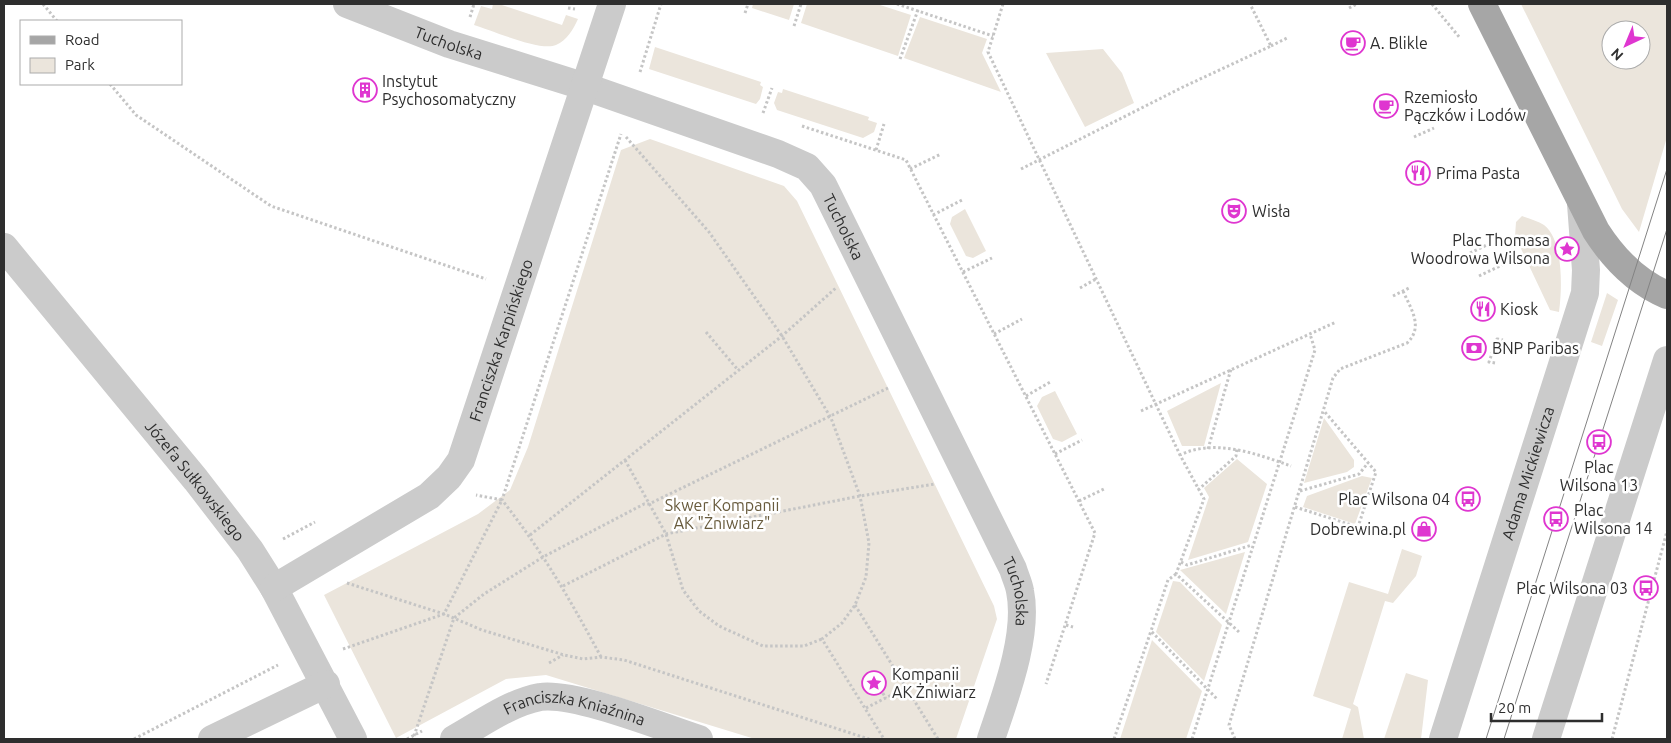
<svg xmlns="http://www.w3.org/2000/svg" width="1671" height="743" viewBox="0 0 1671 743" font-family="Ubuntu,sans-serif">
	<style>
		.green { fill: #ebe5dc; fill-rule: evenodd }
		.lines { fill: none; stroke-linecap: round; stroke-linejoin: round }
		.path { stroke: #c5c5c5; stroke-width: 3; stroke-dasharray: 2.5 2.5; stroke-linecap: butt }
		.minor { stroke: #cbcbcb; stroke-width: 28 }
		.major { stroke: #a6a6a6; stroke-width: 28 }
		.tram { stroke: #838383; stroke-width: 1 }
		.labels { text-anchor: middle; stroke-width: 5; stroke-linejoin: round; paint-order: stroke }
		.street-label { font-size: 16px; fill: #2e2e2e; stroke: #fff }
		.poi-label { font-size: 16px; fill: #2e2e2e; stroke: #fff; text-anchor: start }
		.park-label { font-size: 16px; fill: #685b3d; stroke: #fff }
	</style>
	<rect width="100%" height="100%" fill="#fff"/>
	<path class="green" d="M493 4H499L562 25 566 15 578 19C573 30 567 40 556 45 541 52 491 30 474 25L481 6 492 9Z
		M753 4H794L789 20 752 8Z
		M807 4H877L911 15 898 56 801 23Z
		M1521 4H1667V137L1639 232 1622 209ZM1611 30H1641V60H1611Z
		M920 17 987 39 982 53 1001 92 904 58Z
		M655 47 761 82 760 85 763 87 760 99 756 104 649 69Z
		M1103 49 1122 73 1134 103 1085 127 1046 53Z
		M783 89 869 117 868 120 877 123 874 132 863 138 777 110 774 103 778 92 782 93Z
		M650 139 784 186 797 201 994 606 997 619 956 739H755L546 675 506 679 396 738 324 595 478 514 510 490 528 447 621 150Z
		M965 209 986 251 973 258 966 256 950 224 952 217Z
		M1522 216C1529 219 1538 221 1544 225 1564 240 1562 291 1559 312L1550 310 1515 236 1516 222Z
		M1607 293 1618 300 1602 346 1591 342Z
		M1221 383 1204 446H1182L1167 411Z
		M1055 391 1077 434 1062 442 1053 439 1037 406 1042 397Z
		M1324 418 1354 460V467L1347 472 1304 483Z
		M1237 459 1267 484 1248 542 1188 560 1209 497 1204 488Z
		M1362 476 1372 478 1355 524 1303 507 1307 496Z
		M1402 549 1422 556 1416 576 1393 603 1385 601 1353 704 1358 707 1364 739H1342L1351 709 1313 696 1349 582 1388 594Z
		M1245 552 1226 614 1180 570Z
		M1173 581 1180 582 1222 625 1204 681 1156 632Z
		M1152 640 1202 691 1186 739H1120Z
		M1406 673 1428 680 1421 739H1384Z"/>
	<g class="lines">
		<path class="path" d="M43 4 57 21
			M897 4 993 36
			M1003 4 988 52 1180 455
			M1432 4 1460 38
			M568 8 575 9
			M1349 8 1357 4
			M745 13 748 4
			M470 17 474 4
			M794 26 801 4
			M1271 46 1287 38
			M900 59 918 10
			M640 72 661 4
			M110 84 136 115 271 206 486 279
			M763 113 772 88
			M802 126 906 160 1095 533 1046 684
			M626 137 709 232 782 336 831 418 860 496 869 543 866 577 855 605 842 623 822 639 884 739
			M1414 137 1434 128
			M876 150 884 124
			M910 169 941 154
			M1021 169 1183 87 1271 46 1250 4
			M933 215 964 199
			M1470 253 1491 243
			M963 272 992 258
			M1479 276 1502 265
			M1080 288 1096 279
			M1393 296 1409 288
			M706 332 738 370
			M994 334 1022 319
			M1495 363 1489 362 1497 339 1503 340
			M1026 396 1052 381
			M1141 411 1336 322
			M1208 449 1231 369
			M1055 454 1082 440
			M625 460 666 534 683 590 699 611 719 626 763 646H804L822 639
			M1198 490 1236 456 1237 449
			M1300 491 1359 474 1368 463
			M1079 501 1106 488
			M1295 507 1358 527 1376 472 1324 411
			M530 535 782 336 837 287
			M283 539 315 522
			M1181 562 1187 565 1252 545
			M1176 574 1168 580 1151 631 1218 700
			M347 583 444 614 482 630 564 655 583 659 601 657 624 660 869 739
			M563 586 666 534 860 496 935 484
			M855 605 938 739
			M1066 625 1073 627
			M1239 632 1176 574 1204 499 1180 455C1215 438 1257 454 1291 466
			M343 649 444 614 502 500 476 495
			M601 657C571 601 541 549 502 500L621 134
			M549 663 563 655
			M880 689 886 698
			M866 708 907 687
			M414 736 454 618 484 594 543 557 644 504H649L888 388
			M134 739 278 665
			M407 739 422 731
			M1114 739 1151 631
			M1192 739 1315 350 1310 334
			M1235 739 1229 725 1333 378 1340 369 1407 343C1424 327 1411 309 1403 291
			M1612 739 1667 531"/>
		<g class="minor">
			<path id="s1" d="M347 4 449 44 586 87 778 154 807 167 823 185 1013 569C1015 576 1019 584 1020 591 1029 635 1005 697 991 739"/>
			<path id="s2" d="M4 247 196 480 250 550 274 588 353 739"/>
			<path id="s3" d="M274 588 429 496 449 477 461 460 612 4"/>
			<path d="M212 739 326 684"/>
			<path id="s4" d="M454 739C481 724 509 703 540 697 575 692 662 727 699 739"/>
			<path id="s5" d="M1443 739 1585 293 1586 270 1581 204"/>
			<path d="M1546 739 1667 360"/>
		</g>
		<path class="major" d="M1482 4 1596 231C1614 259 1636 282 1667 295"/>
		<path class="tram" d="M1486 739 1667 169
			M1504 739 1667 229"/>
	</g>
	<defs>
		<g id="cafe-ring" transform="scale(1.25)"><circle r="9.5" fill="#fff" stroke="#df36d0" stroke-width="1.5"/><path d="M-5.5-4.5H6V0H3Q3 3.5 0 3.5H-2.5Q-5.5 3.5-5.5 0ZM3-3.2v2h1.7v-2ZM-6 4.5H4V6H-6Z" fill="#df36d0"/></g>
		<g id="building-ring" transform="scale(1.25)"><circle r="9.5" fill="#fff" stroke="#df36d0" stroke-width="1.5"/><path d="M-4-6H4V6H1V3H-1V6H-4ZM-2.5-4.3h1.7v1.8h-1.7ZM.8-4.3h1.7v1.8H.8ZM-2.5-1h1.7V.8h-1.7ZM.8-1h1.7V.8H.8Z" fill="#df36d0"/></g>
		<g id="restaurant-ring" transform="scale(1.25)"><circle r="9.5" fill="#fff" stroke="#df36d0" stroke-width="1.5"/><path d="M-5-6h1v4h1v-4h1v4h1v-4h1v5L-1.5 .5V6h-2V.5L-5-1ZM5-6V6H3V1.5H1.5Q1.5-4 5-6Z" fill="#df36d0"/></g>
		<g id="theatre-ring" transform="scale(1.25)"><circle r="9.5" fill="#fff" stroke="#df36d0" stroke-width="1.5"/><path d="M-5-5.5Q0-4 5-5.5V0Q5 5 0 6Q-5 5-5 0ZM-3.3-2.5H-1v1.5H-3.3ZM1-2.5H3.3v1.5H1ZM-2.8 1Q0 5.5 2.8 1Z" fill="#df36d0"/></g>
		<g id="sight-ring" transform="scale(1.25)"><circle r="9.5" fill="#fff" stroke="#df36d0" stroke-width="1.5"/><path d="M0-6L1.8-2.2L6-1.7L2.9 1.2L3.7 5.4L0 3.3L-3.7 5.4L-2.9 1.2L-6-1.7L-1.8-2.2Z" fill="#df36d0"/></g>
		<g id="bank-ring" transform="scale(1.25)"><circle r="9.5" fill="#fff" stroke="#df36d0" stroke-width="1.5"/><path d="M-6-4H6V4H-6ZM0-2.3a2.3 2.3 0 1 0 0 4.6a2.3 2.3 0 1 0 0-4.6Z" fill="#df36d0"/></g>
		<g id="bus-ring" transform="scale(1.25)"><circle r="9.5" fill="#fff" stroke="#df36d0" stroke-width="1.5"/><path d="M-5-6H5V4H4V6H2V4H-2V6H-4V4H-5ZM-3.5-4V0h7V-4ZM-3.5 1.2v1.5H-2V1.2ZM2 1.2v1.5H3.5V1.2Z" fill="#df36d0"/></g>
		<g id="shop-ring" transform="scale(1.25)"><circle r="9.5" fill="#fff" stroke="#df36d0" stroke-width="1.5"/><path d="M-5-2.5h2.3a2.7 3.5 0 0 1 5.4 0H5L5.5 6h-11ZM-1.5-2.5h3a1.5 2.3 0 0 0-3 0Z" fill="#df36d0"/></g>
	</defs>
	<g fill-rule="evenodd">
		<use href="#cafe-ring" x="1353" y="43"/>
		<use href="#building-ring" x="365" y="90"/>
		<use href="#cafe-ring" x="1386" y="106"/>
		<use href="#restaurant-ring" x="1418" y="173"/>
		<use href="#theatre-ring" x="1234" y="211"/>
		<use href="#sight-ring" x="1567" y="249"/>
		<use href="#restaurant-ring" x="1483" y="309"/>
		<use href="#bank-ring" x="1474" y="348"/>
		<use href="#bus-ring" x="1599" y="442"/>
		<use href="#bus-ring" x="1468" y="499"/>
		<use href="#bus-ring" x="1556" y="519"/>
		<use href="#shop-ring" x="1424" y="529"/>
		<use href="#bus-ring" x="1646" y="588"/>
		<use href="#sight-ring" x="874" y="683"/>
	</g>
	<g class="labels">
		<g class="street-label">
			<text dy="6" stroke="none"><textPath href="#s1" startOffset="109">Tucholska</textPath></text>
			<text dy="6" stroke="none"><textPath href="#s1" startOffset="559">Tucholska</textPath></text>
			<text dy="6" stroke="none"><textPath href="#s3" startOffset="355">Franciszka Karpińskiego</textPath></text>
			<text dy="6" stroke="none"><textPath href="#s5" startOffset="279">Adama Mickiewicza</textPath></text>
			<text dy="6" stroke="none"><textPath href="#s2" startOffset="302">Józefa Sułkowskiego</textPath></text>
			<text dy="6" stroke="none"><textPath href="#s1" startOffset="964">Tucholska</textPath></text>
			<text dy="6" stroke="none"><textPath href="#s4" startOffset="131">Franciszka Kniaźnina</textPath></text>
		</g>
		<g class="poi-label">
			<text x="1370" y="49">A. Blikle</text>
			<text x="382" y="87">Instytut<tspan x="382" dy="18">Psychosomatyczny</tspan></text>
			<text x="1404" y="103">Rzemiosło<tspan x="1404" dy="18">Pączków i Lodów</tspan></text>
			<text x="1436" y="179">Prima Pasta</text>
			<text x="1252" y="217">Wisła</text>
			<text x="1550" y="246" text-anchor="end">Plac Thomasa<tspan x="1550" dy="18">Woodrowa Wilsona</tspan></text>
			<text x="1500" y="315">Kiosk</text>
			<text x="1492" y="354">BNP Paribas</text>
			<text x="1599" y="473" text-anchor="middle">Plac<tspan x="1599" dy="18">Wilsona 13</tspan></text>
			<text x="1450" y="505" text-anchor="end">Plac Wilsona 04</text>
			<text x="1574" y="516">Plac<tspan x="1574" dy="18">Wilsona 14</tspan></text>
			<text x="1406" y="535" text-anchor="end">Dobrewina.pl</text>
			<text x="1628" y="594" text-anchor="end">Plac Wilsona 03</text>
			<text x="892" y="680">Kompanii<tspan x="892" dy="18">AK Żniwiarz</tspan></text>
		</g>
		<g class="park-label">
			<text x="722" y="511">Skwer Kompanii<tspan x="722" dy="18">AK "Żniwiarz"</tspan></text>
		</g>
	</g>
	<rect width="1671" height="743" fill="none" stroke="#2e2e2e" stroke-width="10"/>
	<rect x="20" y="20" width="162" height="65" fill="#ffffff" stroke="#ababab"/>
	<rect x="30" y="36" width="25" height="8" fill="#a6a6a6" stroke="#ababab"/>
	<text x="65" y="45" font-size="15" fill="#2e2e2e">Road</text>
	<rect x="30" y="58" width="25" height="15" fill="#ebe5dc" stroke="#ababab"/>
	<text x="65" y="70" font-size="15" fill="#2e2e2e">Park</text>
	<g transform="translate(1626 45) rotate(224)"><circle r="24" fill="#ffffff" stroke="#ababab"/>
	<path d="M0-4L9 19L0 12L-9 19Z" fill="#df36d0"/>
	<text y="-8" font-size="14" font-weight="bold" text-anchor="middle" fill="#2e2e2e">N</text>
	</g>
	<path d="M1491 713v8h111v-8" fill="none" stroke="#2e2e2e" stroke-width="2.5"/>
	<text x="1498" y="713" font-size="15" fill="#2e2e2e" stroke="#ffffff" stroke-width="4" paint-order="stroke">20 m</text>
</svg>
